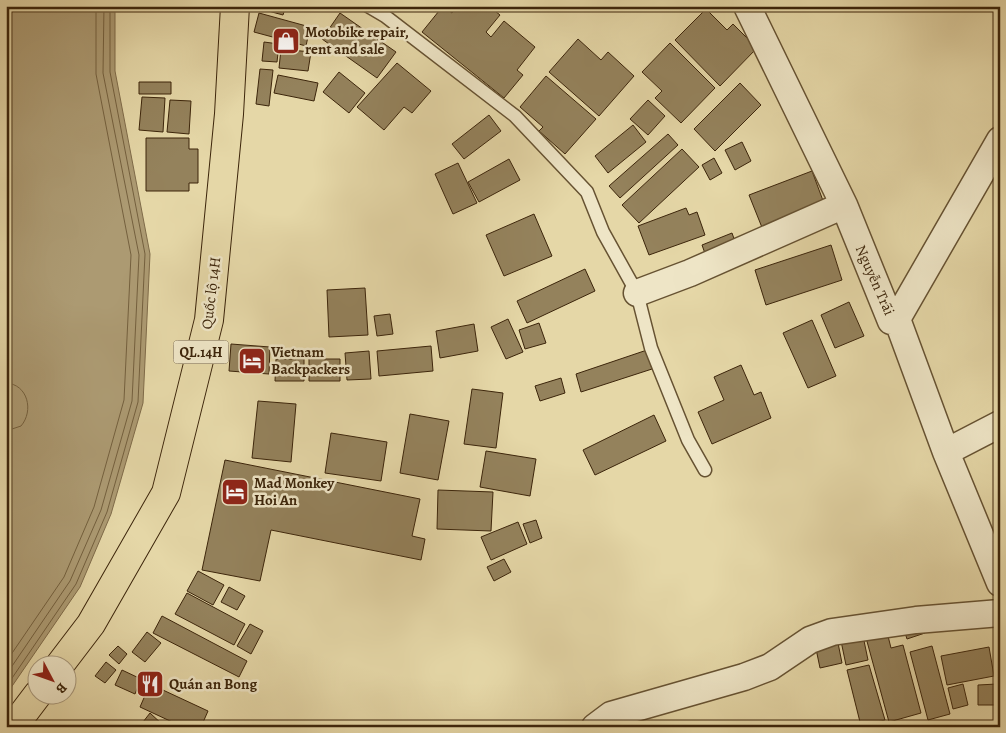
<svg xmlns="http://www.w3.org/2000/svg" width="1006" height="733" viewBox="0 0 1006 733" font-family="Alegreya,serif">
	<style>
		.water { fill: #ac9a72; stroke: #7f6b49 }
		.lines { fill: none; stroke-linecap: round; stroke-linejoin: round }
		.shore { stroke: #74603e; stroke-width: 1 }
		.building { fill: #94825c; stroke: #3c250b }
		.service-casing { stroke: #665232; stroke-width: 15 }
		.minor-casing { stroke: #665232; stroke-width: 29 }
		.primary-casing { stroke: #3c250b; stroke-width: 30 }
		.service { stroke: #eee5c6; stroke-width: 12 }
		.minor { stroke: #eee5c6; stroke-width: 26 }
		.primary { stroke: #e5d7a7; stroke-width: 28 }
		.labels { text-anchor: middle; stroke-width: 5; stroke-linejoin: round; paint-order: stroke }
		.shield { fill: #eee5c6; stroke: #715f43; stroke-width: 1 }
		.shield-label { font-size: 14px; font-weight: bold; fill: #3c250b }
		.poi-label { font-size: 15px; font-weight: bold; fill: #3c250b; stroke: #eee5c6; text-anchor: start }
		.street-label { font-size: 15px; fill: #3c250b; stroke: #eee5c6 }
	</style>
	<rect width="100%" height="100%" fill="#e5d7a7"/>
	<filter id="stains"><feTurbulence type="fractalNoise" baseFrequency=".004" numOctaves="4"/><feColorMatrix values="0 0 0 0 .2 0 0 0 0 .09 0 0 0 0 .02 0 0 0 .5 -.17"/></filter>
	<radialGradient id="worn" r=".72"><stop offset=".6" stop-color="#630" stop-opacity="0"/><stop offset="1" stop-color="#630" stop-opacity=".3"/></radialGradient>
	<path class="water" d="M6 6H115V71L150 254 143 403 111 514 80 587 6 695V415L9 410 6 379Z"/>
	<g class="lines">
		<path class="shore" d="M6 383C28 384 34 411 21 426L6 431
			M6 662 64 577 94 507 124 400 131 255 96 74V6
			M6 675 70 581 101 510 132 401 139 255 103 73 104 6
			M6 687 76 584 107 512 138 402 145 254 110 72V6"/>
	</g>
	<path class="building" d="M262 6H286L283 15 261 9Z
		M443 6 452 13 457 6H489L500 15 486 32 491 37 504 21 535 47 517 70 523 75 504 98 422 32Z
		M706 9 727 30 733 24 757 48 720 86 675 40Z
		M259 13 310 27 306 46 254 32Z
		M340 13 396 52 377 78 322 39Z
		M578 39 601 60 608 52 634 76 599 116 549 72Z
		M264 42 279 44 277 62 262 61Z
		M670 43 715 88 681 123 655 98 662 91 642 72Z
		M281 49 311 52 308 71 279 68Z
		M397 63 431 91 412 113 404 107 384 130 357 107Z
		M260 69 273 70 269 106 256 104Z
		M339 72 365 93 349 113 323 92Z
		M278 75 318 83 314 101 274 93Z
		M546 76 596 119 565 154 539 131 543 127 520 107Z
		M139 82H171V94H139Z
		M740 83 761 105 715 151 694 129Z
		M142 97 165 98 163 132 139 130Z
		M170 100 191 101 189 134 167 132Z
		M648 100 665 116 648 135 630 119Z
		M489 115 501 131 464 159 452 144Z
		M633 125 646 142 608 173 595 156Z
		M668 134 678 145 620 198 609 186Z
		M146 138H189V149H198V183H189V191H146Z
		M742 142 751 161 735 170 725 150Z
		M682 149 699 167 639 223 622 205Z
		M714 158 722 173 710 180 702 165Z
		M509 159 520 180 479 202 468 182Z
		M458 163 477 203 453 214 435 174Z
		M812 171 825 206 763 230 749 195Z
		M686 208 689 215 697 212 705 235 649 255 638 226Z
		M534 214 552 256 504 276 486 235Z
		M732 233 737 247 707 259 702 245Z
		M831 245 842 280 766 305 755 270Z
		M585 269 595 291 527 323 517 301Z
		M365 288 368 335 329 337 327 290Z
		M849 302 864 336 835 348 821 315Z
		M390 314 393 334 377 336 374 316Z
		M508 319 523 352 506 359 491 327Z
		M812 320 836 376 808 388 783 333Z
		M539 323 546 343 525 349 519 330Z
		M474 324 478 351 440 358 436 331Z
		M231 344 270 347 269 374 229 371Z
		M431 346 433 371 379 376 377 351Z
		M647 350 652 369 581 392 576 374Z
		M369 351 371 379 347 380 345 353Z
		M276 359H304V381H275Z
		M309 359H340V381H309Z
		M741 365 754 395 761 392 771 418 712 444 698 412 724 400 714 377Z
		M561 378 565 393 540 401 535 386Z
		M472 389 503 393 496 448 464 444Z
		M258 401 296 404 291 462 252 458Z
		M410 414 449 421 438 480 400 473Z
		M654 415 666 441 595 475 583 450Z
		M331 433 387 442 381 481 325 473Z
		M486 451 536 459 530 496 480 487Z
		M225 460 420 499 412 536 425 539 421 560 271 530 260 581 202 570Z
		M438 490 493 492 491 531 437 529Z
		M536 520 542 538 530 543 523 524Z
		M518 522 527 544 491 560 481 537Z
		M504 559 511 572 494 581 487 567Z
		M198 571 224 585 213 605 187 591Z
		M229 587 245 596 237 610 221 602Z
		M187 593 245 624 234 645 175 614Z
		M162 616 247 661 239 677 153 633Z
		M921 619 925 633 907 639 902 624Z
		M250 624 263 631 251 654 237 646Z
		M886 628 891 648 903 645 921 713 889 722 865 634Z
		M147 632 161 643 145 662 132 652Z
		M863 636 868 660 846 665 841 641Z
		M837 638 842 663 820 668 815 644Z
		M118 646 127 654 119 664 109 655Z
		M932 646 950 714 928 720 910 652Z
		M989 647 994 676 947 685 941 656Z
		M106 662 116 670 105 683 95 676Z
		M869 665 885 720 861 726 847 670Z
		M122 670 141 679 135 694 115 685Z
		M150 684 208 711 201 727H183L140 707Z
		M963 684 968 705 953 709 948 688Z
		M997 684V705H978V685Z
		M150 713 163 725 161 727H149L143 722Z"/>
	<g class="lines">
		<g class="service-casing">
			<path id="service" d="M368 6 385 16 515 116 587 192 603 232 637 293 651 348 688 440 705 470"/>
		</g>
		<g class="minor-casing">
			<path id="minor" d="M747 6 844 205 891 321 897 319 946 452 1000 583
				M637 293 690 273 844 205
				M897 319 1000 140
				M946 452 1000 424
				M595 727 611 715 744 677 770 667 810 640 832 632 916 620 1000 613"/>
		</g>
		<g class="primary-casing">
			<path id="primary" d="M59 666 91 624 166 493 209 320 229 114 235 6
				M13 727 38 694"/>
		</g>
		<use href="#service" class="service"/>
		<use href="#minor" class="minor"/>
		<use href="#primary" class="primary"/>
	</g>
	<defs>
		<g id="shop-square" transform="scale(1.4375)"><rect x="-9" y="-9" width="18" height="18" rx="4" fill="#8f2418" stroke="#eee5c6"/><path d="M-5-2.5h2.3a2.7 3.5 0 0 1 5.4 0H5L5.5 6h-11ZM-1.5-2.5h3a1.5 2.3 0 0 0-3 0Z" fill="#fff"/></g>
		<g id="hotel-square" transform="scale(1.4375)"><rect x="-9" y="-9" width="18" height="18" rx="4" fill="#8f2418" stroke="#eee5c6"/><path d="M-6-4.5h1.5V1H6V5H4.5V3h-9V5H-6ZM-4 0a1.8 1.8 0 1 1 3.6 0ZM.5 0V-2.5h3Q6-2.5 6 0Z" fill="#fff"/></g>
		<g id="restaurant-square" transform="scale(1.4375)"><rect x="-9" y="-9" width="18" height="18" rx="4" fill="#8f2418" stroke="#eee5c6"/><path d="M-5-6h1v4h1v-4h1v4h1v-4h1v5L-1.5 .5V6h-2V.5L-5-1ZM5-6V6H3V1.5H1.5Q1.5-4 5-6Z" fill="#fff"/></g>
	</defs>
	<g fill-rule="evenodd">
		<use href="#shop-square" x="286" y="41"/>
		<use href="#hotel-square" x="252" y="361"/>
		<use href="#hotel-square" x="235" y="492"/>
		<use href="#restaurant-square" x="150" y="684"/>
	</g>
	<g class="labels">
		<rect class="shield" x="173.5" y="340.5" width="55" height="23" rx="4"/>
		<g class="shield-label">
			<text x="201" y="357">QL.14H</text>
		</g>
		<g class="poi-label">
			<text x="305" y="37">Motobike repair,<tspan x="305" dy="17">rent and sale</tspan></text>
			<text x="271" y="357">Vietnam<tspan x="271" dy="17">Backpackers</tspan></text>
			<text x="254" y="488">Mad Monkey<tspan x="254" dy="17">Hoi An</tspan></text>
			<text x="169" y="689">Quán an Bong</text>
		</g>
		<g class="street-label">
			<text transform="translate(875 280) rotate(66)" y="5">Nguyễn Trãi</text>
			<text transform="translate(211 293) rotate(-83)" y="5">Quốc lộ 14H</text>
		</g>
	</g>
	<rect width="1006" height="733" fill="none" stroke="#e5d7a7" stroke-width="25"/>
	<rect x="8" y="8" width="991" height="718" fill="none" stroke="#3c250b" stroke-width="2.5"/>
	<rect x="12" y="12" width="981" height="708" fill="none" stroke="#3c250b"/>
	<g transform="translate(52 680) rotate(131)"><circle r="24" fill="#eee5c6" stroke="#a7987b"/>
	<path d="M0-4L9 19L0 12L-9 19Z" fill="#8f2418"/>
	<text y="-8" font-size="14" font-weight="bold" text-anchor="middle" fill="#3c250b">B</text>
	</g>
	<rect width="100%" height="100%" filter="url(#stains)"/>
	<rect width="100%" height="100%" fill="url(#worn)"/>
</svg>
